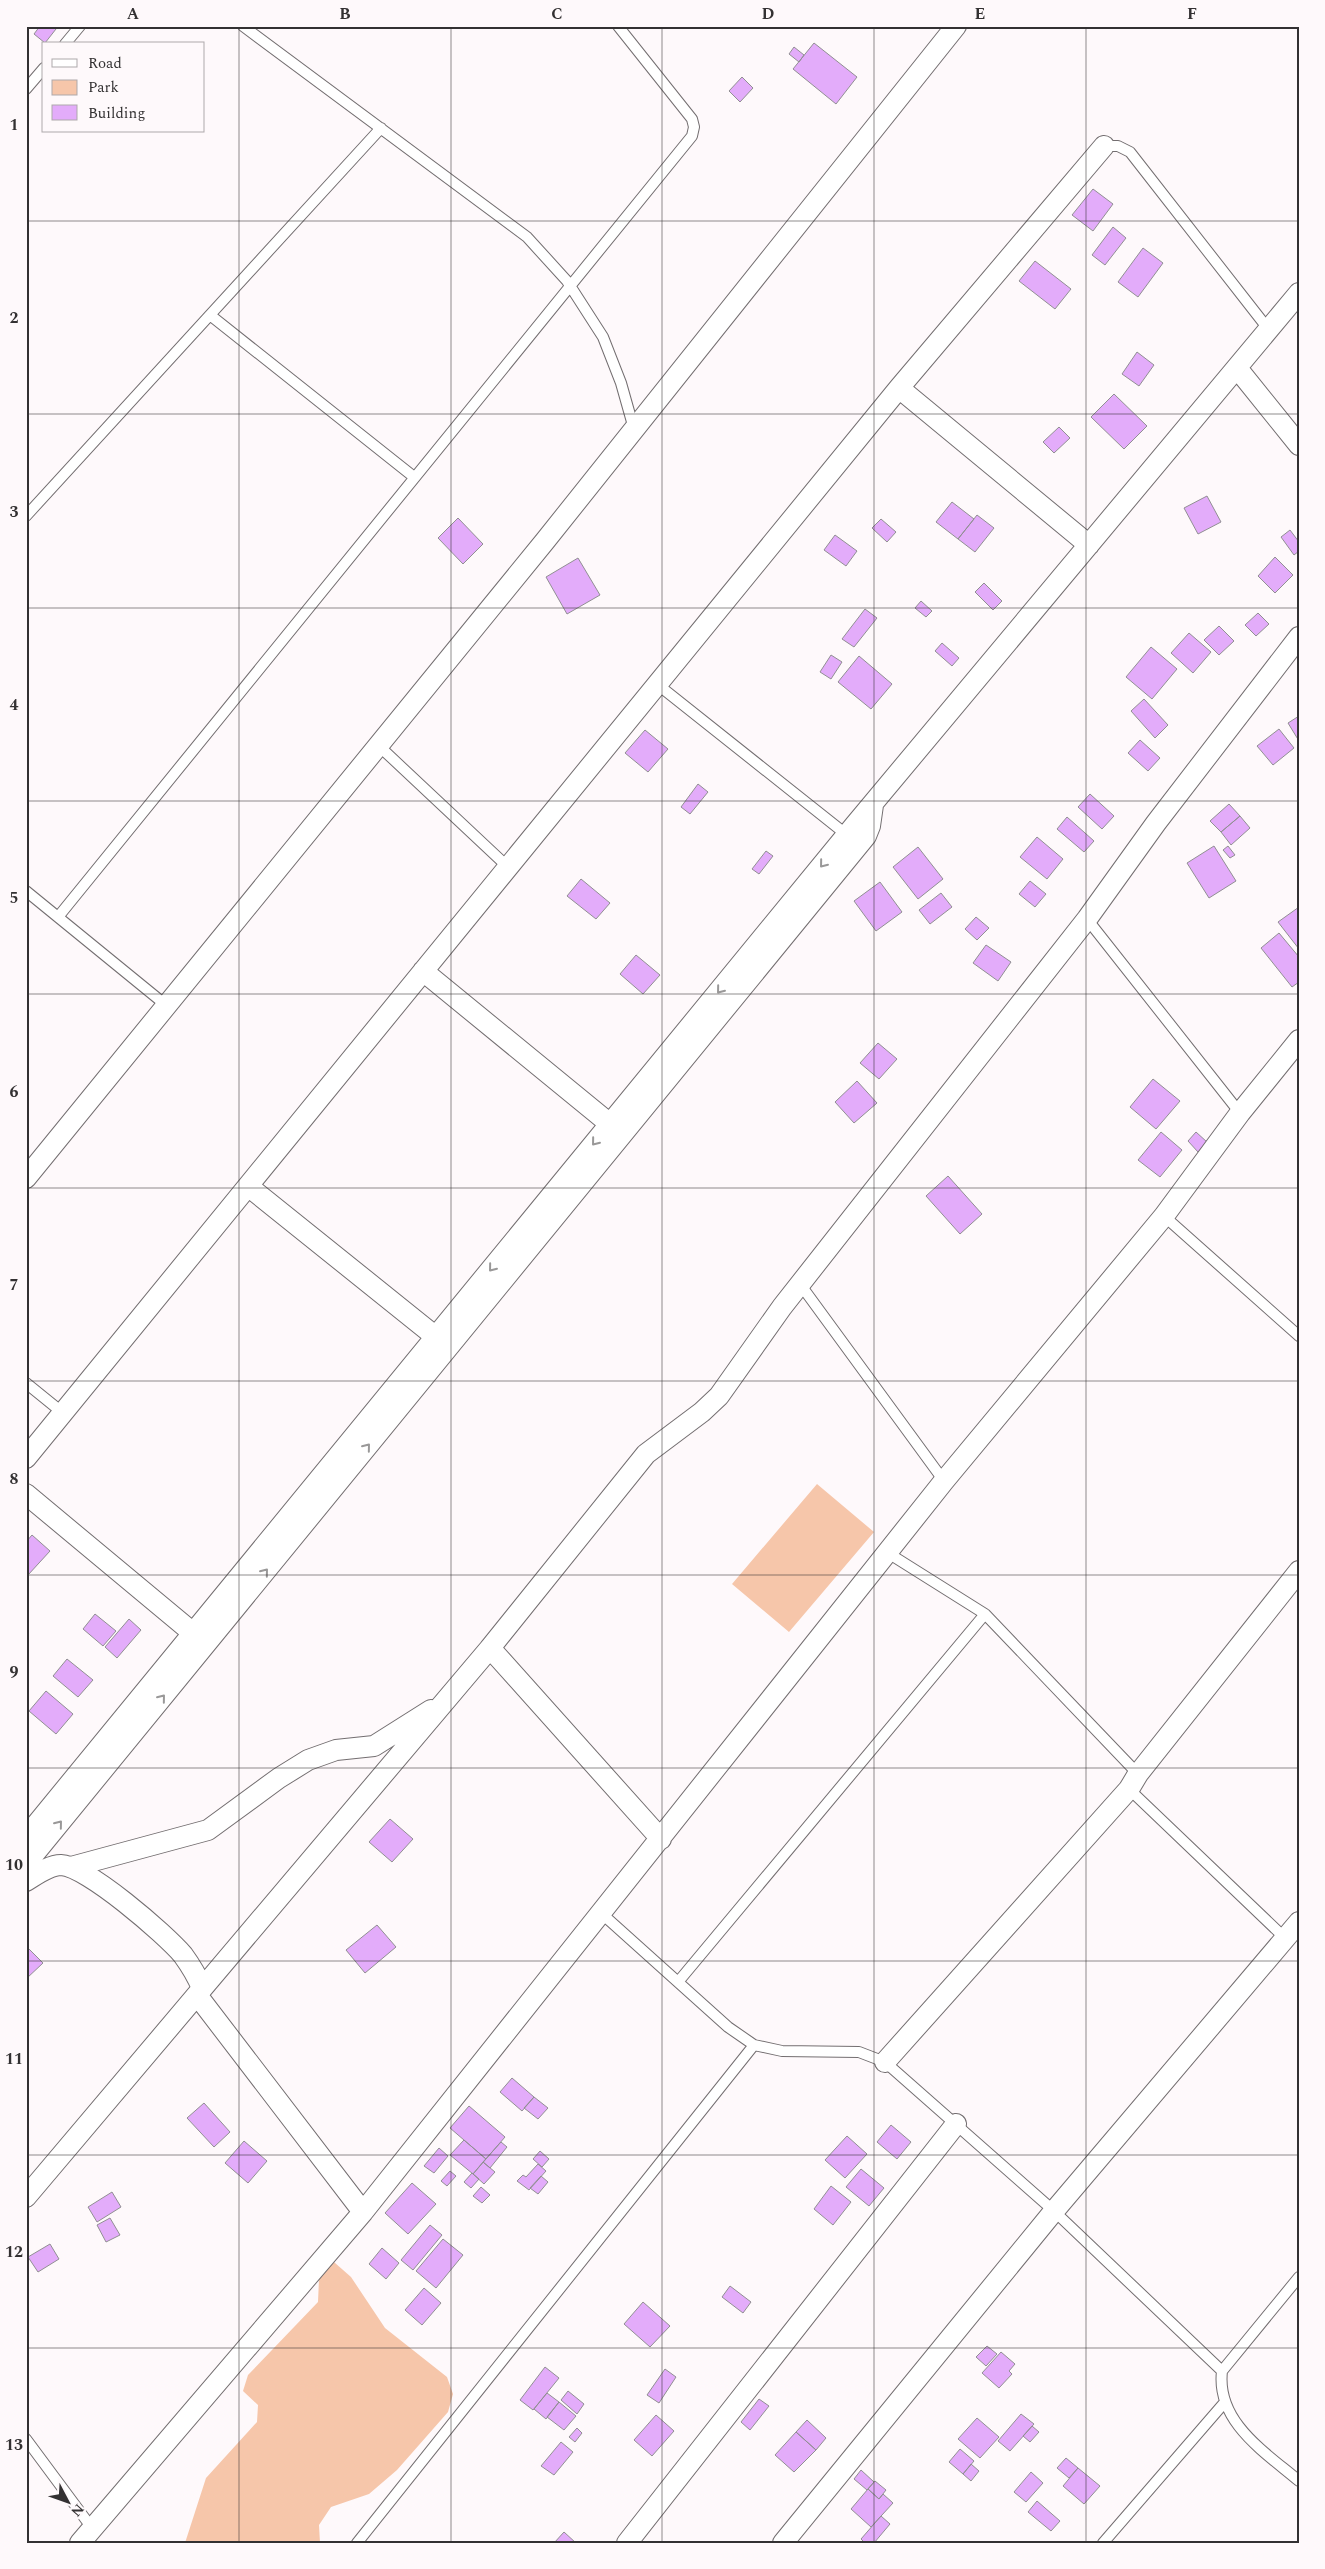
<svg xmlns="http://www.w3.org/2000/svg" width="1325" height="2569" viewBox="0 0 1325 2569" font-family="Spectral,serif">
	<style>
		.green { fill: #f6c6aa }
		.building { fill: #e3acfa; stroke: #918f93 }
		.lines { fill: none; stroke-linecap: round; stroke-linejoin: round }
		.lane-casing { stroke: #736e70; stroke-width: 12 }
		.street-casing { stroke: #736e70; stroke-width: 22 }
		.lane { stroke: #fff; stroke-width: 10 }
		.street { stroke: #fff; stroke-width: 20 }
		.oneway { stroke: #999898 }
		.grid { fill: none; stroke: #333132; stroke-width: 1; stroke-opacity: 0.55 }
		.neatline { fill: none; stroke: #333132; stroke-width: 2 }
		.grid-label { font-size: 16px; text-anchor: middle; font-weight: bold; fill: #333132 }
	</style>
	<rect width="100%" height="100%" fill="#fef9fb"/>
	<path class="green" d="M817 1484 874 1532 789 1632 732 1584Z
		M326 2255 351 2277 385 2328 447 2377 453 2394 448 2412 397 2470 369 2494 331 2507 319 2525 320 2543H185L206 2478 257 2422 258 2405 243 2391 248 2375 318 2302 320 2256Z"/>
	<path class="building" d="M40 26H52L56 29 45 43 34 34Z
		M814 43 857 77 836 104 793 69Z
		M794 47 804 55 799 62 789 54Z
		M742 77 753 88 740 102 729 91Z
		M1093 189 1113 204 1093 231 1072 215Z
		M1113 227 1126 238 1105 265 1092 255Z
		M1143 248 1163 263 1138 297 1118 282Z
		M1035 261 1071 289 1055 309 1019 281Z
		M1137 352 1154 365 1139 386 1122 374Z
		M1114 394 1147 426 1124 449 1091 417Z
		M1059 427 1070 438 1054 453 1043 442Z
		M1207 496 1221 522 1198 534 1184 508Z
		M952 502 974 519 958 539 936 522Z
		M977 515 994 528 975 552 958 539Z
		M458 518 483 544 463 564 438 538Z
		M881 519 896 532 887 542 872 528Z
		M1290 530 1299 542V551L1294 555 1281 537Z
		M835 535 857 551 846 566 824 550Z
		M1275 557 1293 575 1275 593 1258 576Z
		M578 558 600 595 567 614 546 577Z
		M984 583 1002 601 993 610 975 592Z
		M921 601 932 611 926 617 915 608Z
		M865 609 877 618 854 647 842 639Z
		M1258 613 1269 624 1256 636 1245 625Z
		M1219 626 1234 641 1219 655 1204 640Z
		M1189 633 1211 652 1193 673 1171 653Z
		M942 643 959 658 952 666 935 651Z
		M1151 647 1177 669 1152 699 1126 677Z
		M831 655 842 662 831 679 820 672Z
		M859 656 892 684 871 709 838 682Z
		M1144 699 1168 725 1155 738 1131 711Z
		M1299 716V741L1288 723Z
		M1279 729 1294 748 1273 765 1257 746Z
		M645 730 668 749 648 772 625 753Z
		M1140 740 1160 758 1148 771 1128 753Z
		M698 784 708 792 690 814 681 807Z
		M1090 794 1114 816 1102 829 1078 807Z
		M1229 804 1240 816 1221 832 1210 821Z
		M1240 816 1250 828 1231 845 1221 832Z
		M1067 817 1094 841 1084 852 1057 829Z
		M1037 837 1063 859 1047 879 1020 857Z
		M1214 846 1236 881 1209 898 1187 863Z
		M1228 846 1235 855 1230 858 1223 850Z
		M918 847 943 879 918 899 893 867Z
		M766 851 773 856 759 874 752 869Z
		M581 879 610 903 596 919 567 896Z
		M1030 881 1046 894 1035 907 1019 894Z
		M880 882 902 912 876 931 854 901Z
		M941 893 952 907 930 924 919 910Z
		M1299 907V949L1278 922Z
		M976 917 989 928 977 940 965 929Z
		M1279 933 1299 957V982L1292 987 1261 948Z
		M986 945 1011 962 998 981 973 963Z
		M636 955 660 975 643 994 620 974Z
		M878 1043 897 1059 879 1079 860 1063Z
		M1153 1079 1180 1101 1156 1129 1130 1107Z
		M857 1081 877 1103 854 1123 835 1102Z
		M1161 1132 1182 1150 1160 1177 1138 1160Z
		M1196 1132 1207 1142 1198 1152 1188 1141Z
		M948 1176 982 1214 960 1234 926 1196Z
		M32 1535 50 1551 28 1575 26 1573V1542Z
		M95 1614 116 1631 103 1646 83 1629Z
		M129 1619 141 1630 117 1658 105 1647Z
		M67 1659 93 1680 78 1697 53 1676Z
		M46 1691 73 1714 56 1734 29 1711Z
		M390 1819 413 1839 392 1862 369 1842Z
		M377 1925 396 1947 365 1973 346 1950Z
		M26 1946 43 1963 26 1979Z
		M512 2078 534 2097 522 2111 500 2092Z
		M534 2097 548 2108 538 2119 524 2108Z
		M204 2103 230 2132 214 2147 187 2118Z
		M469 2106 505 2137 486 2159 450 2128Z
		M891 2125 911 2142 897 2159 877 2142Z
		M847 2136 867 2154 845 2178 825 2160Z
		M464 2140 486 2159 473 2174 450 2155Z
		M244 2141 267 2161 248 2183 225 2163Z
		M501 2142 507 2147 490 2168 483 2162Z
		M439 2148 448 2156 434 2173 424 2166Z
		M540 2151 549 2159 542 2167 533 2159Z
		M483 2162 495 2172 484 2184 473 2174Z
		M538 2164 546 2171 529 2190 517 2181 523 2175 526 2177Z
		M861 2169 884 2188 869 2206 846 2187Z
		M450 2171 456 2176 447 2186 441 2181Z
		M472 2173 479 2179 471 2188 464 2182Z
		M541 2176 548 2182 538 2194 530 2188Z
		M412 2183 436 2204 408 2234 385 2213Z
		M831 2186 851 2202 833 2225 814 2209Z
		M481 2187 490 2195 482 2203 473 2196Z
		M112 2192 121 2207 97 2222 88 2207Z
		M110 2218 120 2235 106 2242 97 2225Z
		M430 2225 442 2235 413 2270 401 2260Z
		M443 2239 463 2255 436 2288 416 2271Z
		M50 2244 59 2259 38 2272 28 2257Z
		M382 2248 399 2263 386 2279 369 2264Z
		M730 2286 751 2302 743 2313 722 2297Z
		M424 2288 441 2303 422 2325 405 2310Z
		M643 2302 670 2326 650 2347 624 2324Z
		M987 2346 997 2354 986 2366 976 2357Z
		M1001 2352 1015 2364 1009 2371 1012 2374 999 2388 982 2373Z
		M545 2367 559 2378 533 2410 520 2400Z
		M665 2369 676 2377 659 2403 647 2395Z
		M568 2391 584 2404 577 2414 561 2400Z
		M547 2393 559 2402 546 2419 534 2409Z
		M759 2399 769 2406 750 2430 741 2422Z
		M559 2402 576 2416 564 2430 547 2417Z
		M1021 2414 1034 2424 1010 2451 998 2441Z
		M656 2415 674 2431 652 2456 634 2440Z
		M977 2418 999 2437 980 2458 958 2439Z
		M807 2420 826 2438 816 2450 796 2432Z
		M1032 2426 1039 2432 1030 2442 1023 2436Z
		M577 2428 582 2433 575 2442 569 2437Z
		M796 2432 816 2450 794 2472 775 2455Z
		M561 2442 573 2452 554 2475 541 2466Z
		M960 2449 974 2461 963 2474 949 2462Z
		M1066 2458 1078 2468 1069 2478 1057 2468Z
		M971 2464 979 2471 971 2481 963 2474Z
		M1078 2468 1100 2486 1084 2504 1063 2486Z
		M861 2470 874 2482 867 2490 854 2479Z
		M1031 2472 1043 2483 1026 2502 1014 2492Z
		M875 2481 886 2490 879 2499 868 2489Z
		M868 2489 879 2499 883 2494 893 2503 871 2527 851 2509Z
		M1037 2501 1060 2521 1051 2531 1028 2512Z
		M881 2516 890 2524 874 2543H865L861 2539Z
		M564 2532 576 2543H554Z"/>
	<g class="lines">
		<g class="lane-casing">
			<path id="lane" d="M243 26 527 237 567 281 603 337 621 383 634 429
				M65 44 80 26
				M26 89 44 68
				M1104 146H1118L1130 152 1269 330
				M210 315 414 477
				M26 516 381 128
				M657 684 847 835
				M379 746 508 867
				M26 891 167 1006
				M58 917 692 136 694 127 692 119 618 26
				M1087 919 1240 1113
				M1164 1216 1299 1336
				M800 1284 944 1481
				M26 1383 63 1413
				M888 1553 985 1614 1138 1774
				M1129 1789 1286 1939
				M600 1912 728 2027 754 2045 782 2051 859 2052 885 2062 1054 2211 1222 2371C1216 2422 1265 2452 1299 2481
				M678 1982 985 1614
				M1222 2371 1299 2277
				M26 2439 92 2528
				M357 2543 754 2045
				M1103 2543 1225 2402"/>
		</g>
		<g class="street-casing">
			<path id="street" d="M1237 368 1299 445
				M899 388 1089 545
				M423 971 610 1124
				M26 1178 545 541 956 26
				M248 1186 436 1337
				M26 1458 899 388 1104 146
				M26 1494 193 1633
				M490 1648 661 1839
				M26 1837 854 826 1299 293
				M26 1864 866 836 870 826 873 805
				M71 1867 208 1830 279 1778 308 1760 336 1750 374 1746 431 1710
				M26 1881C36 1875 49 1865 61 1865 87 1866 165 1934 183 1955 191 1966 197 1976 202 1988
				M197 1995 363 2212
				M885 2062 1129 1789 1138 1774 1299 1571
				M26 2197 490 1648 646 1454 702 1412 719 1396 782 1307 1087 919 1156 823 1299 637
				M80 2543 363 2212 944 1481 1164 1216 1240 1113 1299 1040
				M627 2543 956 2124
				M783 2543 1054 2211 1299 1922"/>
		</g>
		<use href="#lane" class="lane"/>
		<use href="#street" class="street"/>
	</g>
	<defs><path id="oneway-chevron" d="M-2-3.5L2.5 0L-2 3.5" fill="none" stroke-width="1.6" stroke-linecap="round" stroke-linejoin="round" transform="scale(1.25)"/></defs>
	<g class="oneway">
		<use href="#oneway-chevron" transform="translate(823 864) rotate(129)"/>
		<use href="#oneway-chevron" transform="translate(720 990) rotate(129)"/>
		<use href="#oneway-chevron" transform="translate(595 1142) rotate(129)"/>
		<use href="#oneway-chevron" transform="translate(492 1268) rotate(129)"/>
		<use href="#oneway-chevron" transform="translate(367 1447) rotate(-51)"/>
		<use href="#oneway-chevron" transform="translate(265 1572) rotate(-51)"/>
		<use href="#oneway-chevron" transform="translate(162 1698) rotate(-51)"/>
		<use href="#oneway-chevron" transform="translate(59 1824) rotate(-51)"/>
	</g>
	<path class="grid" d="M239 26V2543M451 26V2543M662 26V2543M874 26V2543M1086 26V2543M26 221H1299M26 414H1299M26 608H1299M26 801H1299M26 994H1299M26 1188H1299M26 1381H1299M26 1575H1299M26 1768H1299M26 1961H1299M26 2155H1299M26 2348H1299"/>
	<rect width="1325" height="2569" fill="none" stroke="#fef9fb" stroke-width="55"/>
	<rect x="42" y="42" width="162" height="90" fill="#fef9fb" stroke="#ada9ab"/>
	<rect x="52" y="59" width="25" height="8" fill="#ffffff" stroke="#ada9ab"/>
	<text x="88" y="68" font-size="15" fill="#333132">Road</text>
	<rect x="52" y="80" width="25" height="15" fill="#f6c6aa" stroke="#ada9ab"/>
	<text x="88" y="92" font-size="15" fill="#333132">Park</text>
	<rect x="52" y="105" width="25" height="15" fill="#e3acfa" stroke="#ada9ab"/>
	<text x="88" y="118" font-size="15" fill="#333132">Building</text>
	<g transform="translate(68 2502) rotate(131)" stroke="#fef9fb" stroke-width="4" paint-order="stroke">
	<path d="M0-4L9 19L0 12L-9 19Z" fill="#333132"/>
	<text y="-8" font-size="14" font-weight="bold" text-anchor="middle" fill="#333132">N</text>
	</g>
	<rect x="28" y="28" width="1270" height="2514" class="neatline"/>
	<g class="grid-label">
		<text x="133" y="19">A</text>
		<text x="345" y="19">B</text>
		<text x="557" y="19">C</text>
		<text x="768" y="19">D</text>
		<text x="980" y="19">E</text>
		<text x="1192" y="19">F</text>
		<text x="14" y="130">1</text>
		<text x="14" y="323">2</text>
		<text x="14" y="517">3</text>
		<text x="14" y="710">4</text>
		<text x="14" y="903">5</text>
		<text x="14" y="1097">6</text>
		<text x="14" y="1290">7</text>
		<text x="14" y="1484">8</text>
		<text x="14" y="1677">9</text>
		<text x="14" y="1870">10</text>
		<text x="14" y="2064">11</text>
		<text x="14" y="2257">12</text>
		<text x="14" y="2450">13</text>
	</g>
</svg>
